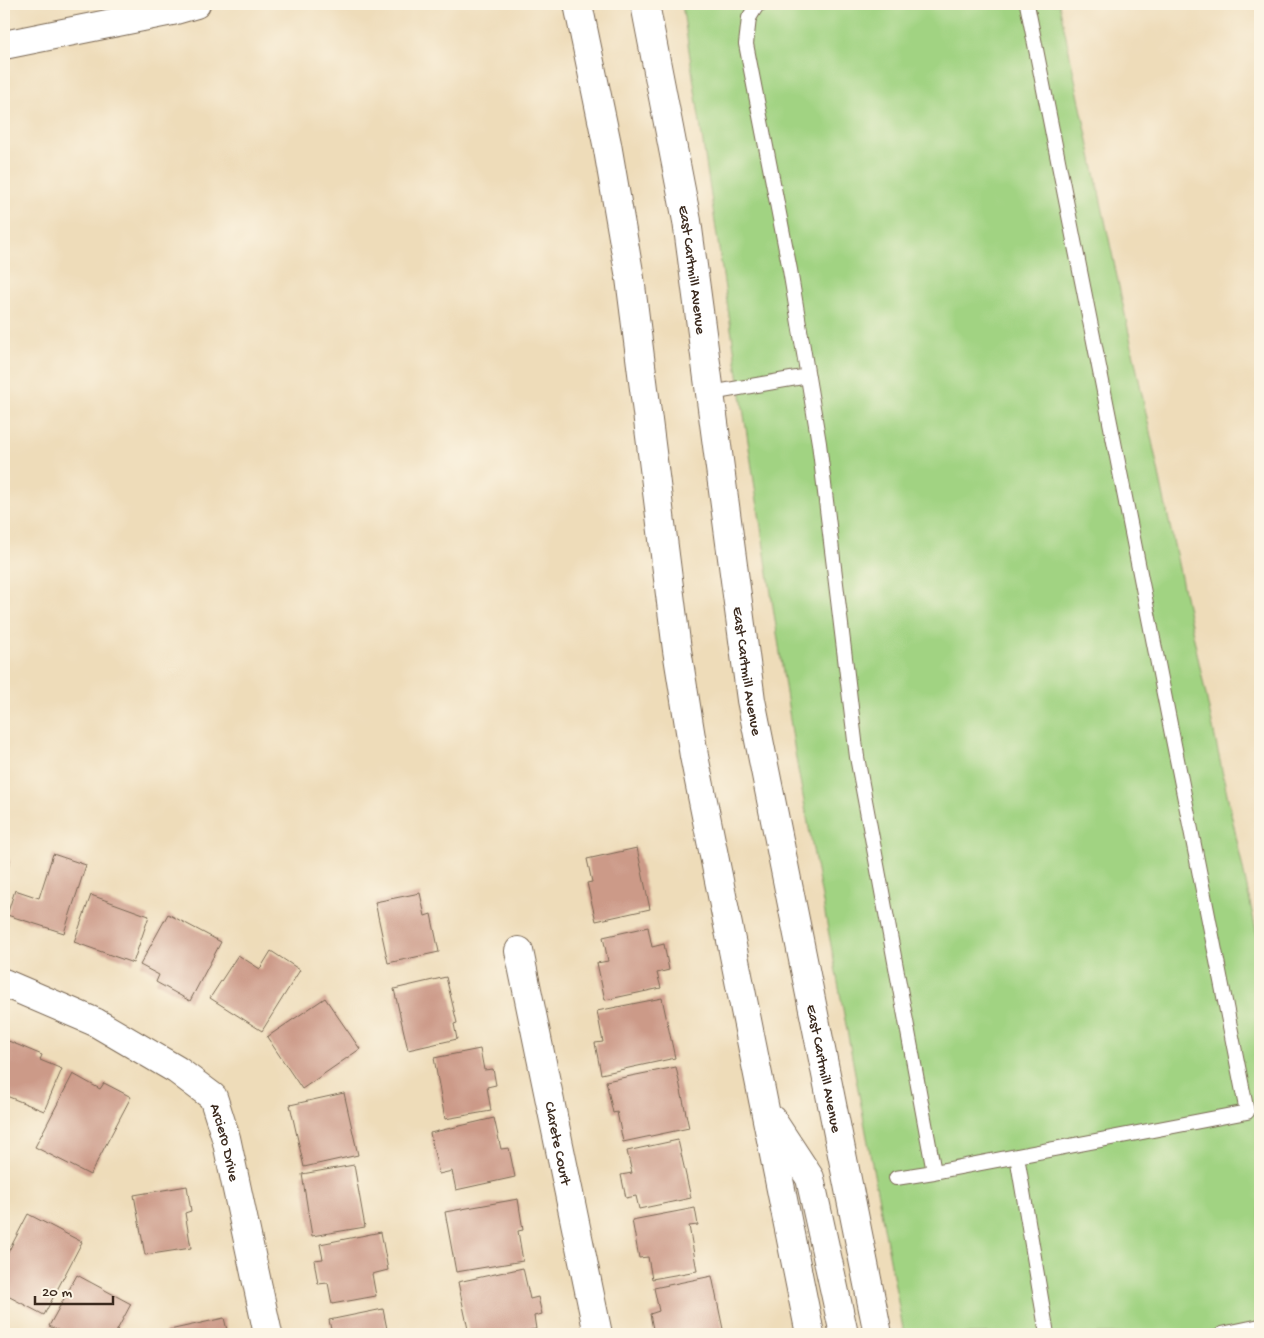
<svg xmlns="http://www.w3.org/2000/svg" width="1264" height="1338" viewBox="0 0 1264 1338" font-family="'Gochi Hand',sans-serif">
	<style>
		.green { fill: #a1d382; stroke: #6e7e50 }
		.building { fill: #cc9a88 }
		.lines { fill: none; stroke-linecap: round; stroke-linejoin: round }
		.lane-casing { stroke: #7a6854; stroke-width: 16 }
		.street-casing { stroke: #7a6854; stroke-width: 30 }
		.secondary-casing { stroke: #7a6854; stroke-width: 30 }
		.lane { stroke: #fff; stroke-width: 14 }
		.street { stroke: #fff; stroke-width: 28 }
		.secondary { stroke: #fff; stroke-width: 28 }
		.labels { text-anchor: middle; stroke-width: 5; stroke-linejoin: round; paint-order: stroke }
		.street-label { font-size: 15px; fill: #3b2a1e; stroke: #fcf5e5 }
	</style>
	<rect width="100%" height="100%" fill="#fcf5e5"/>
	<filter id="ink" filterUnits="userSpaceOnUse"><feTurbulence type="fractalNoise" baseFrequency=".02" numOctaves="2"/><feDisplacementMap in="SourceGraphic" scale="10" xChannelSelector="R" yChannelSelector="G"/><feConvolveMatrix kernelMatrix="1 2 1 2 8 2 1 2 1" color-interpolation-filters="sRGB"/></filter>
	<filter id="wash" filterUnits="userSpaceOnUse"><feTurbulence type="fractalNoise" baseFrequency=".0096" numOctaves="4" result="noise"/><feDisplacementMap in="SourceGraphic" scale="20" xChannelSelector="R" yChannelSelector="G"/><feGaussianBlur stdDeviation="1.12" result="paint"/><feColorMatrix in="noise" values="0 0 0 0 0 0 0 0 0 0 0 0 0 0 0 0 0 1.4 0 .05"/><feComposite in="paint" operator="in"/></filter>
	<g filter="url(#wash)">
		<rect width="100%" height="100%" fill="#eedcb9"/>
		<path class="green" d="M682 4H1059L1260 949V1334H904L796 759Z"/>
		<g id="blocks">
			<path class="building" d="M637 848 650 909 596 921 587 883 592 882 587 859Z
				M53 854 86 865 64 933 7 915 15 890 39 898Z
				M4 858 10 860 4 883Z
				M420 893 425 916 431 914 439 952 388 963 375 902Z
				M91 895 149 916 133 963 74 942Z
				M168 914 221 942 190 1001 156 982 159 975 140 965Z
				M648 927 652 947 664 944 669 970 657 973 661 988 605 1000 597 963 608 961 603 937Z
				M271 951 300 970 262 1031 210 998 238 955 260 969Z
				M446 977 457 1023 454 1024 457 1039 408 1050 394 989Z
				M325 998 360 1049 302 1089 267 1037Z
				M662 998 675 1058 601 1074 595 1043 603 1042 597 1011Z
				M6 1040 42 1055 40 1060 62 1069 44 1111 4 1095V1046Z
				M480 1049 484 1070 493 1069 496 1085 487 1087 491 1111 445 1119 434 1058Z
				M676 1067 689 1128 623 1142 617 1112 613 1113 606 1081Z
				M73 1074 100 1089 104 1083 131 1097 90 1175 35 1147Z
				M344 1093 358 1155 304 1167 290 1105Z
				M494 1118 501 1149 509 1148 515 1177 456 1190 452 1171 439 1174 430 1133Z
				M678 1140 691 1198 639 1209 636 1196 626 1198 621 1175 632 1173 627 1151Z
				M354 1165 365 1227 312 1236 302 1174Z
				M187 1186 191 1211 185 1213 191 1248 145 1255 134 1195Z
				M518 1199 523 1230 518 1231 523 1261 456 1272 445 1212Z
				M695 1208 698 1225 689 1226 697 1271 652 1279 648 1257 639 1258 632 1220Z
				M28 1214 82 1242 44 1315 4 1294V1260Z
				M381 1232 388 1270 372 1274 376 1296 332 1304 328 1283 318 1284 314 1260 323 1259 320 1244Z
				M523 1268 530 1299 538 1297 542 1314 534 1316 536 1329 512 1334H469L458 1282Z
				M77 1275 131 1304 115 1334H66L49 1326Z
				M712 1276 724 1334H654L650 1314 659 1311 654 1288Z
				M383 1309 388 1334H332L329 1320Z
				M224 1318 228 1334H166L165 1331Z"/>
		</g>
	</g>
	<g filter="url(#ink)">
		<use href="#blocks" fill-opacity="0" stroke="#7a6854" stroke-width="1"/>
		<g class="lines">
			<g class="lane-casing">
				<path id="lane" d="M760 4 757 5 749 18 746 44 790 270 819 443 857 757 934 1172 1247 1112 1027 4
					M711 393 808 376
					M1017 1156 1047 1334
					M896 1178 934 1172
					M1222 1334 1260 1326"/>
			</g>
			<g class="street-casing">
				<g id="street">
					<path id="s1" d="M519 951 598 1334"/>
					<path id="s2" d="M4 983 95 1022 177 1070 213 1097 226 1138 268 1334"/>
				</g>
			</g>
			<g class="secondary-casing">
				<g id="secondary">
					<path d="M578 4 607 144 630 278 677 650 694 756 810 1334"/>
					<path id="s3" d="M645 4 687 221 751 700 878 1334"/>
					<path d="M4 45 172 11 196 4"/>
					<path d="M772 1120 810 1178 844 1334"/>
				</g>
			</g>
			<use href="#lane" class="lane"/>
			<use href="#street" class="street"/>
			<use href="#secondary" class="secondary"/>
		</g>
	</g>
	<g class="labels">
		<g class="street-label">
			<text dy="5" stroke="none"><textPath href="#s3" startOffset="270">East Cartmill Avenue</textPath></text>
			<text dy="5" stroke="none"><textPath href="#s3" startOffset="675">East Cartmill Avenue</textPath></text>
			<text dy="5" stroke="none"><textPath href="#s3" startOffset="1080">East Cartmill Avenue</textPath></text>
			<text dy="5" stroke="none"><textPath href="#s2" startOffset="286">Arciero Drive</textPath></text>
			<text dy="5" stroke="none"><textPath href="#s1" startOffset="196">Clarete Court</textPath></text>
		</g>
	</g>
	<rect width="1264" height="1338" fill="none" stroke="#fcf5e5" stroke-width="20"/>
	<path d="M35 1296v8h78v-8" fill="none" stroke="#3b2a1e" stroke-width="2.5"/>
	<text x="42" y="1296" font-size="15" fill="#3b2a1e" stroke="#fcf5e5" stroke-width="4" paint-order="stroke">20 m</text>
</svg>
